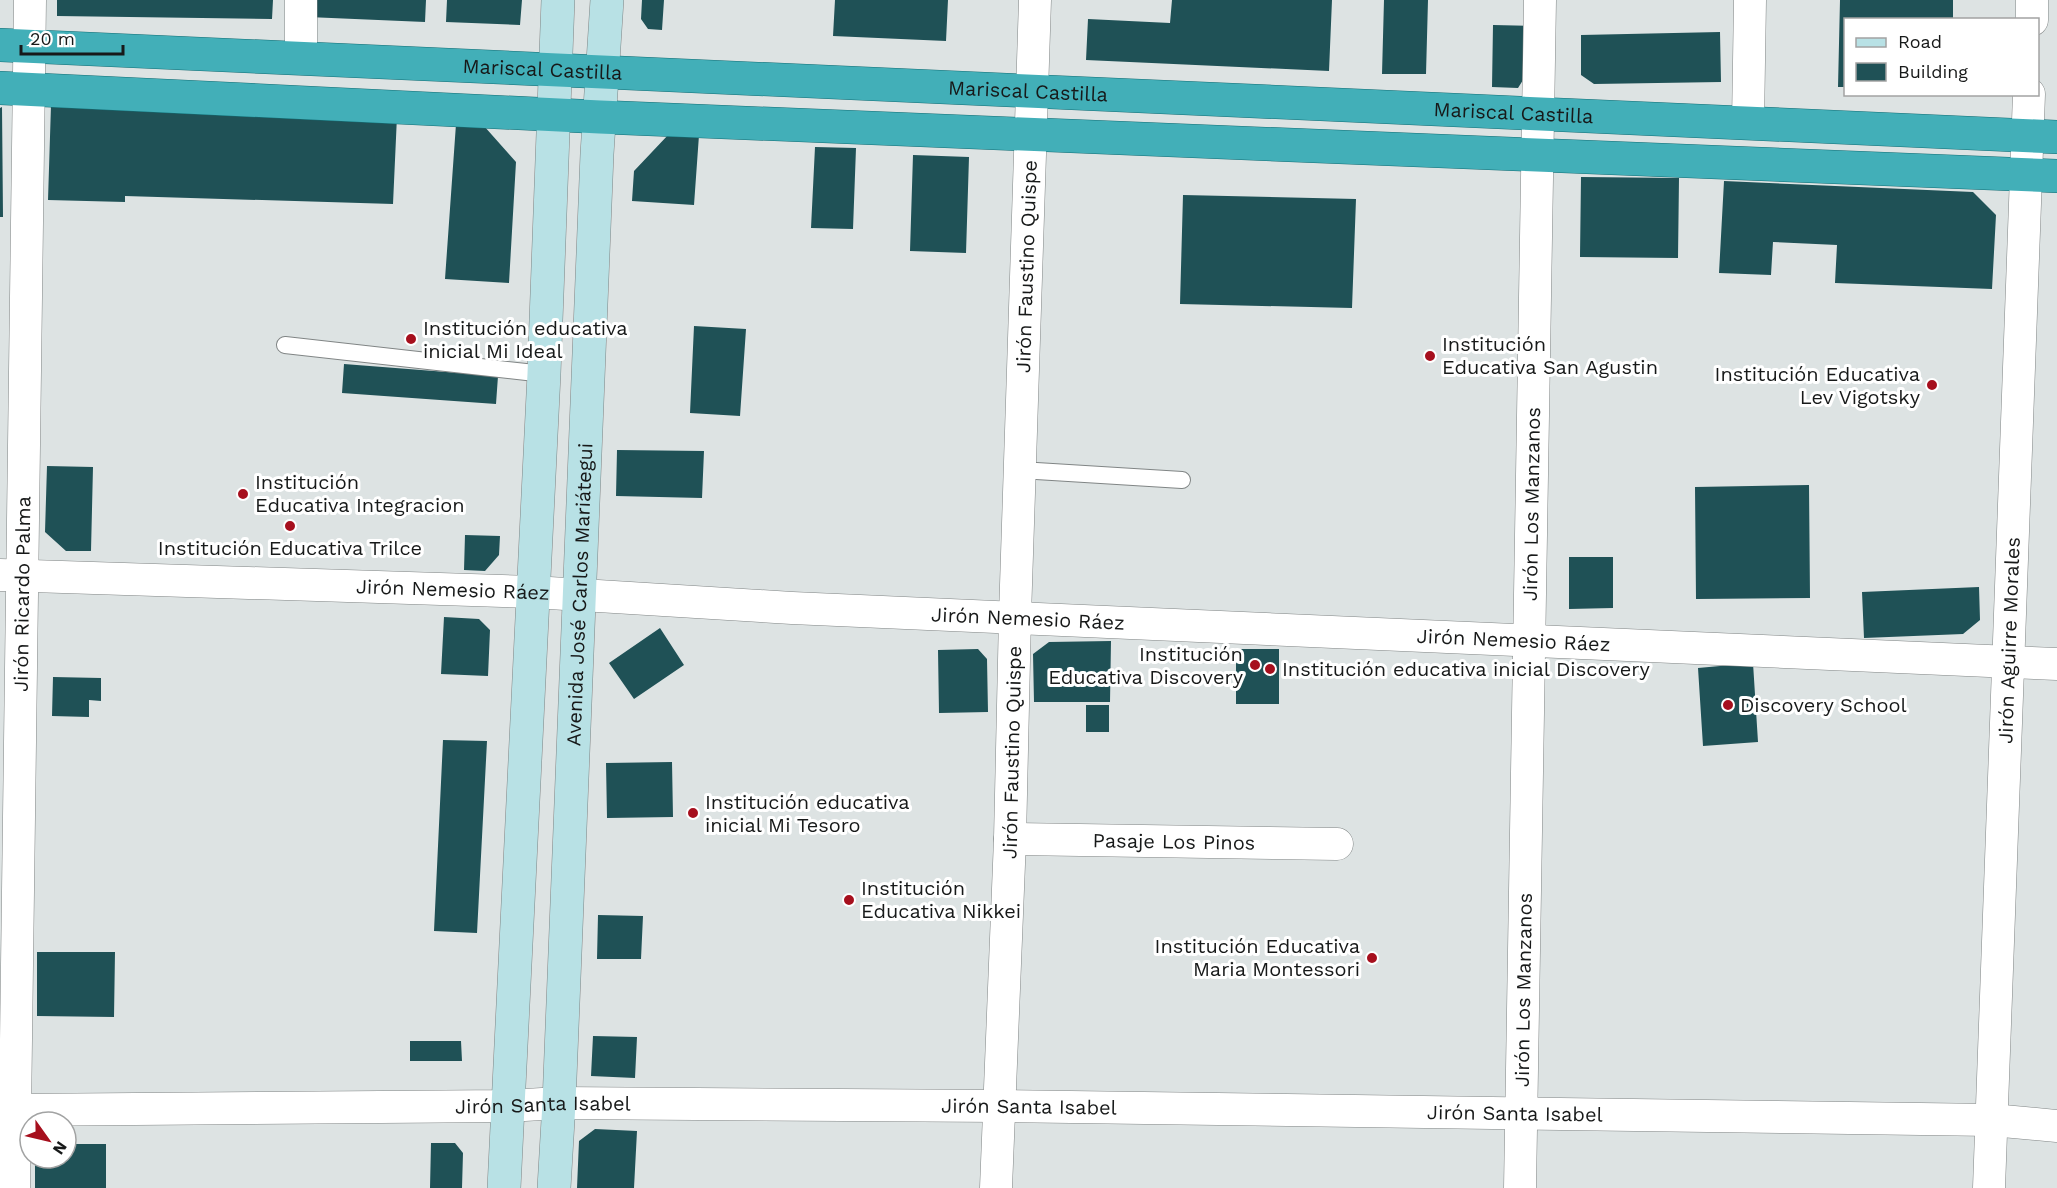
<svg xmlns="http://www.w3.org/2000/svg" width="2057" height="1188" viewBox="0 0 2057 1188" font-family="'Work Sans',sans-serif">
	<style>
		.building { fill: #1f5156 }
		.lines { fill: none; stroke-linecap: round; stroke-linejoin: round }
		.service-casing { stroke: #808585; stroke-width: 18 }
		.minor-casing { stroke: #808585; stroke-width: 33 }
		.secondary-casing { stroke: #808585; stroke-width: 34 }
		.trunk-casing { stroke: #146e75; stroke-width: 34 }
		.service { stroke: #fff; stroke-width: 16 }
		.minor { stroke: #fff; stroke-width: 32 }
		.secondary { stroke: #b8e1e5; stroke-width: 33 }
		.trunk { stroke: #42afb8; stroke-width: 33 }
		.poi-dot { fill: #a60f1d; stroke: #fff; stroke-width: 2 }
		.labels { text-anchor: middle; stroke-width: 6; stroke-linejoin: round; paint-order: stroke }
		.street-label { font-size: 20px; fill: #171919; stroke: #fff }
		.poi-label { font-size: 20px; fill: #171919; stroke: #fff; text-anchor: start }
	</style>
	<rect width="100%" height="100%" fill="#dde3e3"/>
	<path class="building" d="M57 0H273L272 19 57 16Z
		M309 0H426L425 22 308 17Z
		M447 0H522L520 25 446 22Z
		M642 0H664L662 30 648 29 641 19Z
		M835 0H948L946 41 833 36Z
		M1172 0H1332L1329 71 1086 60 1088 19 1170 23Z
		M1384 0H1428L1426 74H1382Z
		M1840 0H1953V20H1846V87H1838Z
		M1493 25 1531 26 1530 69 1518 88 1492 87Z
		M1720 32 1721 82 1594 84 1581 75V35Z
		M51 105 397 116 393 204 125 196V202L48 200Z
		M2 107 3 217H0V108Z
		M456 124 484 126 516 162 509 283 445 279Z
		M669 134 699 135 694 205 632 201 634 171Z
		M815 147 856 148 853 229 811 228Z
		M913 155 969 157 966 253 910 251Z
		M1581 177 1679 178 1678 258 1580 257Z
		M1724 181 1973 192 1996 215 1992 289 1835 283 1837 245 1773 242 1771 275 1719 273Z
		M1183 195 1356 199 1352 308 1180 304Z
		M694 326 746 329 740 416 690 413Z
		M344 364 498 376 496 404 342 393Z
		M617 450 704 451 702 498 616 496Z
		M47 466 93 467 91 551H66L45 532Z
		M1809 485 1810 598 1696 599 1695 487Z
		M465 535 500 536 499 555 485 571 464 570Z
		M1569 557H1613V608L1569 609Z
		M1979 587 1980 620 1963 634 1864 638 1862 592Z
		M444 617 479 619 490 630 488 676 441 674Z
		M660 628 684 665 634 699 609 663Z
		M1111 641 1110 702H1034L1033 654 1049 642Z
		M978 649 987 659 988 712 939 713 938 650Z
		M1236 649H1279V704H1236Z
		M1753 663 1758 742 1703 746 1698 668Z
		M53 677 101 678V701L89 700V717L52 716Z
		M1086 705H1109V732H1086Z
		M443 740 487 741 477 933 434 931Z
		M672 762 673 817 607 818 606 763Z
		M598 915 643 916 641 959H597Z
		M37 952H115L114 1017 37 1016Z
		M593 1036 637 1037 635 1078 591 1076Z
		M410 1041H461L462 1061H410Z
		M595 1129 637 1131 634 1188H577L579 1141Z
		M431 1143H455L463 1153 462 1188H430Z
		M66 1144H106V1188H35V1158H66Z"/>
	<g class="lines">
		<g class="service-casing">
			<path id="service" d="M285 345 544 374
				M1020 470 1182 480"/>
		</g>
		<g class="minor-casing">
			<g id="minor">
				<path d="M2032 20V0"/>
				<path d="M301 58V0"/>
				<path d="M1748 123 1750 0"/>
				<path id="s1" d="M0 575 533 592 792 608 2057 664"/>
				<path id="s2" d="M1010 839 1337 844"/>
				<path id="s3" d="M0 1109 15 1110 507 1106 559 1103 1001 1106 1992 1120 2057 1126"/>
				<path id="s4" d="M14 1188 30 0"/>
				<path id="s5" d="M996 1188 1010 839 1015 616 1035 0"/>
				<path id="s6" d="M1520 1188 1540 0"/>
				<path id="s7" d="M1989 1188 2029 94"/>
			</g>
		</g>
		<g class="secondary-casing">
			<g id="secondary">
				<path d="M504 1188 544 374 558 0"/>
				<path id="s8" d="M554 1188 559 1103 597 154 607 0"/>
			</g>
		</g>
		<g class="trunk-casing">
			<g id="trunk">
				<path id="s9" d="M0 45 2057 137"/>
				<path d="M0 88 600 117 2057 176"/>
			</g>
		</g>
		<use href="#service" class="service"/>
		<use href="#minor" class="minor"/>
		<use href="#secondary" class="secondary"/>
		<use href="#trunk" class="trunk"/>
	</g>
	<g class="poi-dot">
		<circle cx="411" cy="339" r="6"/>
		<circle cx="1430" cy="356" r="6"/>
		<circle cx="1932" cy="385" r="6"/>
		<circle cx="243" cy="494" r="6"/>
		<circle cx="290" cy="526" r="6"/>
		<circle cx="1255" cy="665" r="6"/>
		<circle cx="1270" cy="669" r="6"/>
		<circle cx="1728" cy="705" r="6"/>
		<circle cx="693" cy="813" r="6"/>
		<circle cx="849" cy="900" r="6"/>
		<circle cx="1372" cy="958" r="6"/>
	</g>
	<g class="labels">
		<g class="street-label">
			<text dy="7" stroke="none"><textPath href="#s9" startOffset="543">Mariscal Castilla</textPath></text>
			<text dy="7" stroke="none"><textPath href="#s9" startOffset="1029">Mariscal Castilla</textPath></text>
			<text dy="7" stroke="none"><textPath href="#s9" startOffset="1515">Mariscal Castilla</textPath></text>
			<text dy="7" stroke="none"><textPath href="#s5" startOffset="922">Jirón Faustino Quispe</textPath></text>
			<text dy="7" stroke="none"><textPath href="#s6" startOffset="684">Jirón Los Manzanos</textPath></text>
			<text dy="7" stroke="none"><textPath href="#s1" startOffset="453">Jirón Nemesio Ráez</textPath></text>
			<text dy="7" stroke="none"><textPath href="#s4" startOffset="594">Jirón Ricardo Palma</textPath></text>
			<text dy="7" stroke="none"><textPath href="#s8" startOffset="594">Avenida José Carlos Mariátegui</textPath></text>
			<text dy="7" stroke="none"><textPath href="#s1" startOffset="1029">Jirón Nemesio Ráez</textPath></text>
			<text dy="7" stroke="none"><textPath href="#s1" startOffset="1515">Jirón Nemesio Ráez</textPath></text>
			<text dy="7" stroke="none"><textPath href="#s7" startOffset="548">Jirón Aguirre Morales</textPath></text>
			<text dy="7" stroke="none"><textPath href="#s5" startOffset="436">Jirón Faustino Quispe</textPath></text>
			<text dy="7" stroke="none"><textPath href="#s2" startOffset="164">Pasaje Los Pinos</textPath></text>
			<text dy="7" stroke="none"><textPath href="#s6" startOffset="198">Jirón Los Manzanos</textPath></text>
			<text dy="7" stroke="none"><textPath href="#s3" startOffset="543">Jirón Santa Isabel</textPath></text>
			<text dy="7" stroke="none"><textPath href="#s3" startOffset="1029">Jirón Santa Isabel</textPath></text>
			<text dy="7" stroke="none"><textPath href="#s3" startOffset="1515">Jirón Santa Isabel</textPath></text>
		</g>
		<g class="poi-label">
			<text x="423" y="335">Institución educativa<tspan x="423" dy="23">inicial Mi Ideal</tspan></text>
			<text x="1442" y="351">Institución<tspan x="1442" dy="23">Educativa San Agustin</tspan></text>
			<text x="1920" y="381" text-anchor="end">Institución Educativa<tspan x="1920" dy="23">Lev Vigotsky</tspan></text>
			<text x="255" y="489">Institución<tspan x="255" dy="23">Educativa Integracion</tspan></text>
			<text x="290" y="555" text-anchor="middle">Institución Educativa Trilce</text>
			<text x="1243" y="661" text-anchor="end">Institución<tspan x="1243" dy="23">Educativa Discovery</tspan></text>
			<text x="1282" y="676">Institución educativa inicial Discovery</text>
			<text x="1740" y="712">Discovery School</text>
			<text x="705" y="809">Institución educativa<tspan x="705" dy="23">inicial Mi Tesoro</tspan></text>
			<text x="861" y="895">Institución<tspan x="861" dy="23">Educativa Nikkei</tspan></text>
			<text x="1360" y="953" text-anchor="end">Institución Educativa<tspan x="1360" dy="23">Maria Montessori</tspan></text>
		</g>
	</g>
	<rect x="1844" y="18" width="195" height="78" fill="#ffffff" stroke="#a2a3a3" stroke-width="1.5"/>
	<rect x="1856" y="38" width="30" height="9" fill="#b8e1e5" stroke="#a2a3a3" stroke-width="1.5"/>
	<text x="1898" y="48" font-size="18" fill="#171919">Road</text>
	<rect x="1856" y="63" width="30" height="18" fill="#1f5156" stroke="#a2a3a3" stroke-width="1.5"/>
	<text x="1898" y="78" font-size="18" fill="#171919">Building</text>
	<g transform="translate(48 1140) rotate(124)"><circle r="28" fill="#ffffff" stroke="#a2a3a3" stroke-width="1.5"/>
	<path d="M0-4.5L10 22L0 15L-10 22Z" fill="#a60f1d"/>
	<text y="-9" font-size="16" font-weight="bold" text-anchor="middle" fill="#171919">N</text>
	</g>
	<path d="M21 45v9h102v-9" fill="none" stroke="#171919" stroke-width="3"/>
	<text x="30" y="45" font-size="18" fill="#171919" stroke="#ffffff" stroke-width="4.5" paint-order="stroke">20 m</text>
</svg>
